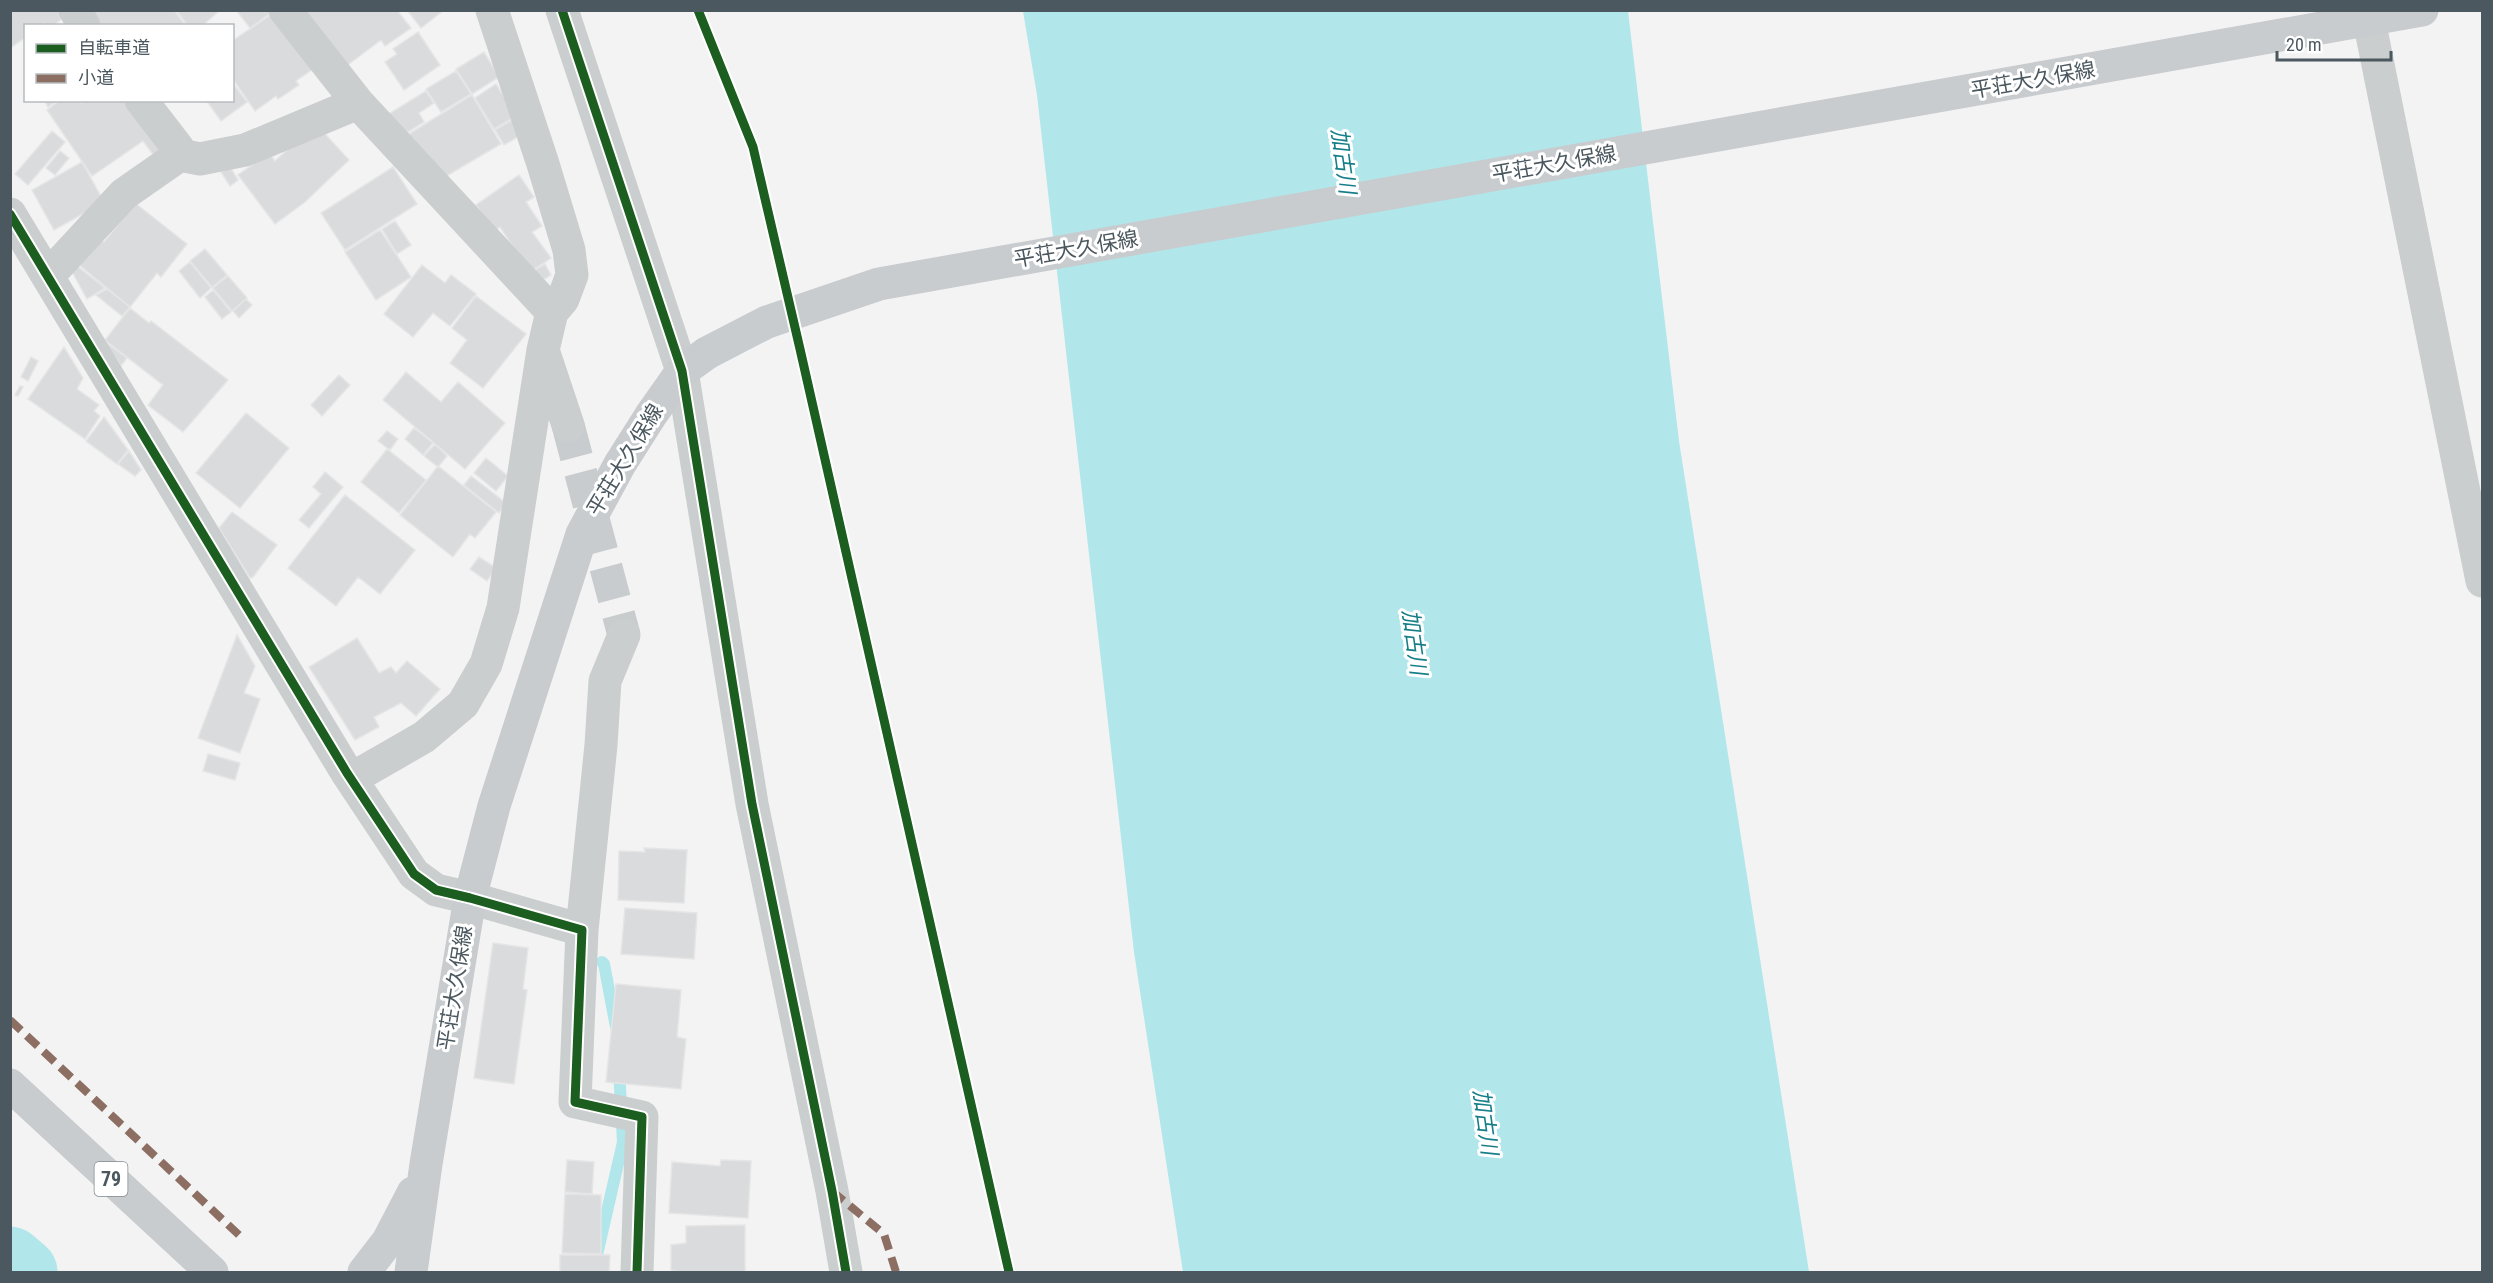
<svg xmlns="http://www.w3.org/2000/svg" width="2493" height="1283" viewBox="0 0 2493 1283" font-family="'Roboto Condensed','Noto Sans JP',sans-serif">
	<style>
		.water { fill: #b1e6eb }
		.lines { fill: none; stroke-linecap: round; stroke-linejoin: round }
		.stream { stroke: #b1e6eb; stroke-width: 12 }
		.river { stroke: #b1e6eb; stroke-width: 69 }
		.building { fill: #d9dbdc; stroke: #e5e5e6; stroke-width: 1.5 }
		.minor-tunnel { stroke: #c9ccce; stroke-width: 33; stroke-dasharray: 33 16; stroke-linecap: butt }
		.minor { stroke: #cbcece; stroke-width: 33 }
		.major { stroke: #c8ccce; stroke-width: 33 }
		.major-bridge { stroke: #c8ccce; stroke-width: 33 }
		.quiet { stroke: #8d6e63; stroke-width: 8; stroke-dasharray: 15 8; stroke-linecap: butt }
		.cycleway-casing { stroke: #fff; stroke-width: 13 }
		.cycleway { stroke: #1b5e20; stroke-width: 9 }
		.labels { text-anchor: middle; stroke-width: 6; stroke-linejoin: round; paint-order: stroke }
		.shield { fill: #fff; stroke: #818a8f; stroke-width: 1.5 }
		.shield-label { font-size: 20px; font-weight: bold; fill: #4b585f }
		.street-label { font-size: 21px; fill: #4b585f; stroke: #fff }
		.water-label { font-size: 22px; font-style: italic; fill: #157e88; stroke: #fff }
	</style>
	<rect width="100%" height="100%" fill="#f3f3f3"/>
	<path class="water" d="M1023 11H1628L1679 441 1809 1272H1183L1134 952 1037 95Z"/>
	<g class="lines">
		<path class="stream" d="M602 962 604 964 616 1027
			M593 1272 623 1142 619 1069"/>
		<path class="river" d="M10 1261 23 1272"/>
	</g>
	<path class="building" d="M10 10H60L64 17 53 26H45L44 23 41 26H26V37L10 48Z
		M87 10H174L186 26H100Z
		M176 10H220L202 26H188Z
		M236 10H271L272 12 250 28Z
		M302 10H397L411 28 385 46 381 40 345 67Z
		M407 10H444L421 28Z
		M275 12 313 69 296 81 299 85 278 99 276 96 255 111 232 78V41Z
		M418 32 440 65 404 90 385 62 397 54 393 49Z
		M484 52 499 77 472 94 456 69Z
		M456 71 471 94 441 112 426 89Z
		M232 82 247 102 221 121 206 100H232Z
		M496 84 516 116 494 129 475 98Z
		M426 91 434 103 419 113 424 122 400 137 387 115Z
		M472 95 501 144 443 178 404 137Z
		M44 100H57L48 107Z
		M60 100H80L82 103 87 100H134L166 147 154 156 143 141 92 176 47 110Z
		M512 120 521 135 504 145 495 130Z
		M316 124 349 160 305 202 275 224 238 175 269 153 275 161Z
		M52 131 65 142 28 185 15 174Z
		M60 151 69 158 55 175 46 168Z
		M82 162 104 202 54 230 32 190Z
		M230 167 238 180 230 186 221 172Z
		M393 167 417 204 345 250 321 213Z
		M519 175 534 197 526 202 542 226 532 232 551 258 530 272 500 227 494 231 476 205Z
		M135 203 187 244 161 277 157 273 130 307 78 264 100 238 104 242Z
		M395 221 411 245 397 254 382 229Z
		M380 230 411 277 376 300 345 252Z
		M205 249 227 275 212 287 190 261Z
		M190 262 211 288 200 298 179 271Z
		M545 264 551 275 537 284 530 273Z
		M76 265 105 288 87 299 71 270Z
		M422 265 445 283 451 275 476 294 450 326 433 313 413 337 384 314Z
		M228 276 247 298 232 311 213 288Z
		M107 289 130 307 122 316 96 295Z
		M213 290 231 312 222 319 205 297Z
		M476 296 526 334 483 388 450 363 467 340 452 328Z
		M246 299 252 305 239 318 233 311Z
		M130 308 149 323 151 321 228 380 183 432 148 405 163 385 105 340Z
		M104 341 127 358 121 366Z
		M64 347 83 378 77 389 99 405 94 411 100 416 85 439 28 399Z
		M31 357 38 361 28 381 21 377Z
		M406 372 441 402 458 382 505 423 465 469 383 400Z
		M339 375 350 385 322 416 311 405Z
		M20 386 23 387 18 396 15 395Z
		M246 413 289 448 240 508 196 473Z
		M104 417 128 450 117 464 86 441Z
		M414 428 433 443 423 455 405 439Z
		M387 431 398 439 390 450 378 441Z
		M435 444 447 456 438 467 424 456Z
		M387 449 426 480 399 513 361 482Z
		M129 451 141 470 135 476 118 464Z
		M486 458 508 476 496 491 474 473Z
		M438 466 496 512 475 538 470 534 453 557 400 515Z
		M325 472 343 487 309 528 299 520 321 494 313 487Z
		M471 476 506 503 499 513 464 485Z
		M345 495 415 550 380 594 358 577 336 606 288 568Z
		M232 512 277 545 253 577 250 578 219 528Z
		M479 557 496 568 487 581 470 569Z
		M237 635 255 666 244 693 260 699 240 753 198 738Z
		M357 638 379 673 391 667 396 673 407 661 440 689 416 716 401 703 374 717 379 727 355 740 309 667Z
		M208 754 240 763 235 780 203 771Z
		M644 848 687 850 684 903 618 900 619 851 645 852Z
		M625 908 697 913 694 959 621 954Z
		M493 943 528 948 523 989 527 990 514 1084 474 1078Z
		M616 984 681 990 677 1037 686 1039 681 1089 606 1082Z
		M567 1160 594 1162 592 1194 565 1192Z
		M721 1160 751 1161 748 1218 669 1213 672 1162 720 1166Z
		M565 1194 601 1195V1254L562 1253Z
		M745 1225V1272H682L671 1270V1245L686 1243V1226Z
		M560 1255H610L609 1272H560Z"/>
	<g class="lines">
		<path class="minor-tunnel" d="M568 425 624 635"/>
		<path class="minor" d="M75 10 84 26
			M285 10 358 103 552 312 543 350 503 608 486 664 463 704 424 737 351 779
			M492 10 543 164 569 250 572 275 563 299 552 312
			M562 10 682 371 752 804 832 1191 846 1272
			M2367 10 2482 581
			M141 100 178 148 180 155
			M10 214 347 773 414 874 436 890 470 898 582 930 575 1102 642 1117 637 1272
			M48 276 124 194 180 155 200 159 245 150 358 103
			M545 356 568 425
			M582 930 601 745 605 681 624 635"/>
		<path class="major" d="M10 1085 212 1272
			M364 1272 388 1241 413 1193
			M411 1272 426 1164 470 898 494 806 582 534 620 464 651 415 682 371 707 353"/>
		<path class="major-bridge" d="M707 353 767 322 879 284 2422 10"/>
		<path class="quiet" d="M10 1020 240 1236
			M832 1191 884 1234 896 1272"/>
		<g class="cycleway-casing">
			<path id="cycleway" d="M562 10 682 371 752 804 832 1191 846 1272
				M698 10 753 147 800 349 1009 1272
				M10 214 347 773 414 874 436 890 470 898 582 930 575 1102 642 1117 637 1272"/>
		</g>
		<use href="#cycleway" class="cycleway"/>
	</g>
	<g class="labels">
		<rect class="shield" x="94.5" y="1162" width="33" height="34" rx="4.5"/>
		<g class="shield-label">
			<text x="111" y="1186">79</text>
		</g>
		<g class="street-label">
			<text transform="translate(2033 80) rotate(-10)" y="7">平荘大久保線</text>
			<text transform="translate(1554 164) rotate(-10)" y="7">平荘大久保線</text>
			<text transform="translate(1076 249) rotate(-10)" y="7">平荘大久保線</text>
			<text transform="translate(625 460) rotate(-59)" y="7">平荘大久保線</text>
			<text transform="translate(455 988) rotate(-81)" y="7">平荘大久保線</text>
		</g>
		<g class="water-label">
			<text transform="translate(1344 161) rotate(82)" y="8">加古川</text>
			<text transform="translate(1415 642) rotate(82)" y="8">加古川</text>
			<text transform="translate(1486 1122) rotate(82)" y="8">加古川</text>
		</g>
	</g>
	<rect width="2493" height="1283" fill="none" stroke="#4b585f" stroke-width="24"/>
	<rect x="24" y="24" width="210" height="78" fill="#ffffff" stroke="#b7bcbf" stroke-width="1.5"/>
	<rect x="36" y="44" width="30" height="9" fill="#1b5e20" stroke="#b7bcbf" stroke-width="1.5"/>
	<text x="78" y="54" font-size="18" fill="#4b585f">自転車道</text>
	<rect x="36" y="74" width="30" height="9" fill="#8d6e63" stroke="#b7bcbf" stroke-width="1.5"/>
	<text x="78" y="84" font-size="18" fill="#4b585f">小道</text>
	<path d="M2277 51v9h114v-9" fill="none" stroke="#4b585f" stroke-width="3"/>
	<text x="2286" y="51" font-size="18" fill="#4b585f" stroke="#ffffff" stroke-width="4.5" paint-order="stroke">20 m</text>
</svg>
